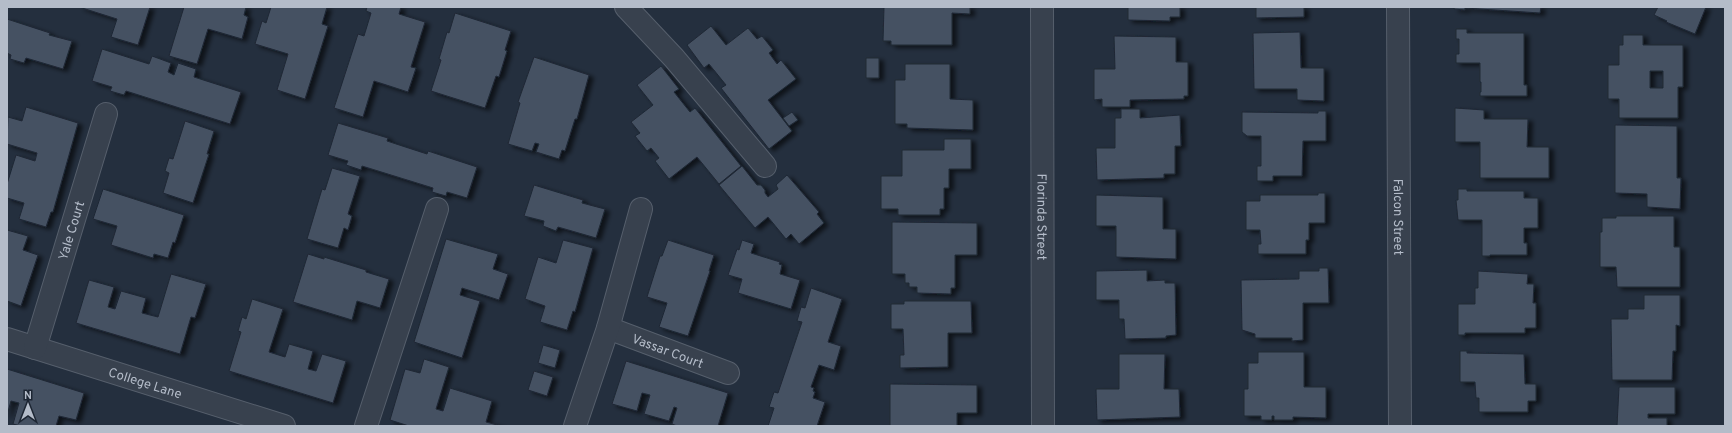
<svg xmlns="http://www.w3.org/2000/svg" width="1732" height="433" viewBox="0 0 1732 433" font-family="Overpass,sans-serif">
	<style>
		.building { fill: #455162; stroke: #1f2835; fill-rule: evenodd; filter: url(#shadow) }
		.lines { fill: none; stroke-linecap: round; stroke-linejoin: round }
		.minor-casing { stroke: #565f6c; stroke-width: 24 }
		.minor { stroke: #38414e; stroke-width: 22 }
		.labels { text-anchor: middle; stroke-width: 4; stroke-linejoin: round; paint-order: stroke }
		.street-label { font-size: 13px; fill: #b4bcc9; stroke: #1d2633 }
	</style>
	<defs>
		<filter id="shadow"><feDropShadow dx="4.5" dy="2.5" stdDeviation="2" flood-color="#0009"/></filter>
	</defs>
	<rect width="100%" height="100%" fill="#242f3e"/>
	<path class="building" d="M79 7H150L138 45 111 37 117 19Z
		M184 7H246L244 15 248 17 242 39 208 29 197 64 169 56Z
		M271 7H327L322 24 328 26 305 99 277 90 288 54 255 44 262 21 266 23Z
		M367 7H401L399 14 425 22 411 67 416 68 408 92 374 81 363 117 334 108 358 34 364 36 371 13 366 11Z
		M884 7H970V14L952 13V45H891V41H883Z
		M1128 7H1180V17H1170V21L1128 20Z
		M1256 7H1304V17L1256 18Z
		M1454 7H1541L1540 13 1465 8V10L1454 9Z
		M1658 7H1706L1695 34 1666 22 1667 21 1654 15Z
		M455 13 511 31 505 50 507 51 499 77 496 76 485 108 431 91 441 60 439 59 447 32 449 33Z
		M7 19 50 33 49 35 72 41 63 69 26 58 24 63 10 59 11 55 7 53Z
		M711 26 726 45 748 28 757 39 762 36 773 50 769 53 777 64 781 60 796 79 768 100 792 131 769 149 721 88 726 85 709 64 704 68 687 45Z
		M1456 29H1467V33H1524V85H1527V96H1480V92H1481V82H1480V63H1456V54H1459V39H1456Z
		M1300 32 1301 68H1324V101L1297 100V89H1254L1253 33Z
		M1623 35H1643V45H1683V87H1678V118H1619V99H1608V65H1619V45H1623ZM1650 71H1663V88H1650Z
		M1114 36 1176 37V62H1188V96H1184V99L1130 100V107H1102V99L1094 100V69H1115Z
		M102 49 149 64 152 56 171 63 168 72 174 75 178 63 196 69 194 77 241 92 230 124 126 91 124 95 110 91 112 87 92 81Z
		M534 57 589 75 577 119H575L565 151 562 150 559 159 536 152 539 144 535 143 532 151 508 144 520 103 518 102Z
		M866 58H879V78H866Z
		M905 64H950V99L973 100V130L907 128V124H895V80H905Z
		M661 66 679 89 674 92 690 112 695 108 741 166 719 184 697 157 669 179 655 161 659 158 651 148 647 151 635 136 640 133 631 122 653 105 637 85Z
		M26 107 78 123 53 212H51L46 227 19 219 24 203 7 198V184L16 155 35 161 37 153 7 144 8 117 22 121Z
		M1455 108 1484 110V119H1528L1527 147H1549V178H1480V142H1455Z
		M1121 109H1140V118L1180 115 1181 146H1175V174H1164V178L1097 180 1096 148H1115V118H1121Z
		M1318 111H1326V141H1303L1302 176H1273V181H1257V166H1261V136H1247L1242 132V112L1318 113Z
		M792 112 798 120 789 126 783 118Z
		M185 121 214 131 207 154H209L193 203 163 193 169 173 165 171 169 158 173 159Z
		M338 123 388 138 387 141 427 154 428 151 477 167 467 198 447 192 446 196 432 192 433 188 362 166 361 170 346 165 348 161 328 155Z
		M1615 125 1677 126V178H1681L1680 209 1647 207V194L1615 193Z
		M944 139H971V169H949V188H944V209H940V215H898V209H881V176H902V150H944Z
		M742 166 757 185H761L765 190V193L768 197 778 189 776 185 787 175 819 212 817 214 824 223 799 244 791 234 786 239 768 217 755 228 719 185Z
		M332 168 360 176 348 214 352 216 348 230 344 228 338 248 307 239 322 189 325 190Z
		M534 185 583 200 582 203 605 209 596 238 558 227 556 231 543 226 544 221 524 216Z
		M103 189 184 215 175 243 173 242 168 258 154 254 153 258 111 245 117 226 93 219Z
		M1458 189H1467V191H1524V198H1538V228H1524V243H1527V255H1490V256H1482V220H1458L1456 200H1458Z
		M1318 193H1325V223H1309V240H1306V254H1258V244H1261L1260 230H1246V201H1260V195H1318Z
		M1096 195 1163 197V229H1176V259L1116 257V226H1096Z
		M1616 216H1674V247H1680V287H1617L1616 267H1600V232H1602V218H1616Z
		M892 222 977 223V255H955V288H951V294L917 293V287H909V283H905V274H892Z
		M7 230 28 236 23 250 38 255 21 306 7 301Z
		M446 239 498 254 493 269 508 274 499 300 462 288 460 295 480 301 462 358 414 342Z
		M563 240 593 248 575 312 573 311 567 330 540 322 545 306 525 299 538 257 556 263Z
		M668 240 714 255 709 271H710L688 336 659 327 667 303 647 297 660 256H662Z
		M742 240 754 244 751 253 780 262 779 264 782 265 780 274 800 280 791 309 738 293 742 279 728 275 737 249 739 250Z
		M308 254 324 259V257L366 270V272L389 279 380 308 357 301 352 320 293 302Z
		M1319 268H1328L1329 303H1303V340L1292 341V338H1255V334L1242 330 1241 280 1299 279V271H1319Z
		M1147 270V281L1165 280V283H1175L1176 335 1166 336V338L1125 339 1124 319H1119V300H1096V271Z
		M1478 271 1528 274 1527 284H1534L1533 303H1536V328H1525V333H1465V335H1458V304H1475V288H1478Z
		M171 274 206 284 195 318 191 317 180 354 76 323 89 280 114 287 108 307 115 309 121 291 146 298 142 313 158 317Z
		M811 288 842 299 828 342 841 346 834 370 819 365 811 387 814 388 813 391 815 392 813 398 825 402 817 426H768L774 408 769 407 774 392 778 393 802 322 797 321 801 307 805 308Z
		M1644 295H1680V326L1676 325V351H1673L1672 380H1612L1611 319H1628V309H1644Z
		M252 299 283 309 269 352 285 357 289 344 313 351 308 369 316 371 322 354 346 361 333 403 229 371 241 332 238 331 242 317 246 319Z
		M904 301H971L972 333H948V367L900 368V355H904L903 329H891V304H904Z
		M543 345 560 350 555 368 538 363Z
		M1460 351H1467V353L1524 354 1525 384H1536V401H1528V412H1479V398H1476L1475 382H1460Z
		M1258 352H1304V387H1326V418L1293 417V420H1274V416H1272V420H1261V416H1244V389H1248V363H1258Z
		M1119 354H1165L1164 389H1179L1180 417 1097 420 1096 389H1119Z
		M424 359 449 367 436 409 443 411 450 388 492 401 486 422 501 426H409L390 420 405 369 420 373Z
		M626 361 728 393 718 426H677L672 424 677 408 674 407 669 421 644 414 650 395 642 393 637 411 612 404Z
		M7 369 84 393 76 420 59 416 56 426H21L13 424 19 403 11 401 7 415Z
		M534 371 553 377 547 396 528 390Z
		M890 384 977 385V413H957V426H890Z
		M1619 387H1675V414H1648V418H1667V426H1617Z"/>
	<g class="lines">
		<g class="minor-casing">
			<g id="minor">
				<path d="M626 7 674 58 765 166"/>
				<path id="s1" d="M1042 7 1043 426"/>
				<path id="s2" d="M1398 7 1400 426"/>
				<path id="s3" d="M608 328 728 373"/>
				<path id="s4" d="M7 339 284 426"/>
				<path id="s5" d="M35 348 106 114"/>
				<path d="M366 426 437 209"/>
				<path d="M575 426 608 328 641 209"/>
			</g>
		</g>
		<use href="#minor" class="minor"/>
	</g>
	<g class="labels">
		<g class="street-label">
			<text dy="5" stroke="none"><textPath href="#s1" startOffset="210">Florinda Street</textPath></text>
			<text dy="5" stroke="none"><textPath href="#s2" startOffset="210">Falcon Street</textPath></text>
			<text dy="5" stroke="none"><textPath href="#s5" startOffset="123">Yale Court</textPath></text>
			<text dy="5" stroke="none"><textPath href="#s3" startOffset="64">Vassar Court</textPath></text>
			<text dy="5" stroke="none"><textPath href="#s4" startOffset="145">College Lane</textPath></text>
		</g>
	</g>
	<rect width="1732" height="433" fill="none" stroke="#b4bcc9" stroke-width="16"/>
	<g transform="translate(28 405)" stroke="#1d2633" stroke-width="3" paint-order="stroke">
	<path d="M0-3L7 15L0 10L-7 15Z" fill="#b4bcc9"/>
	<text y="-6" font-size="11" font-weight="bold" text-anchor="middle" fill="#b4bcc9">N</text>
	</g>
</svg>
